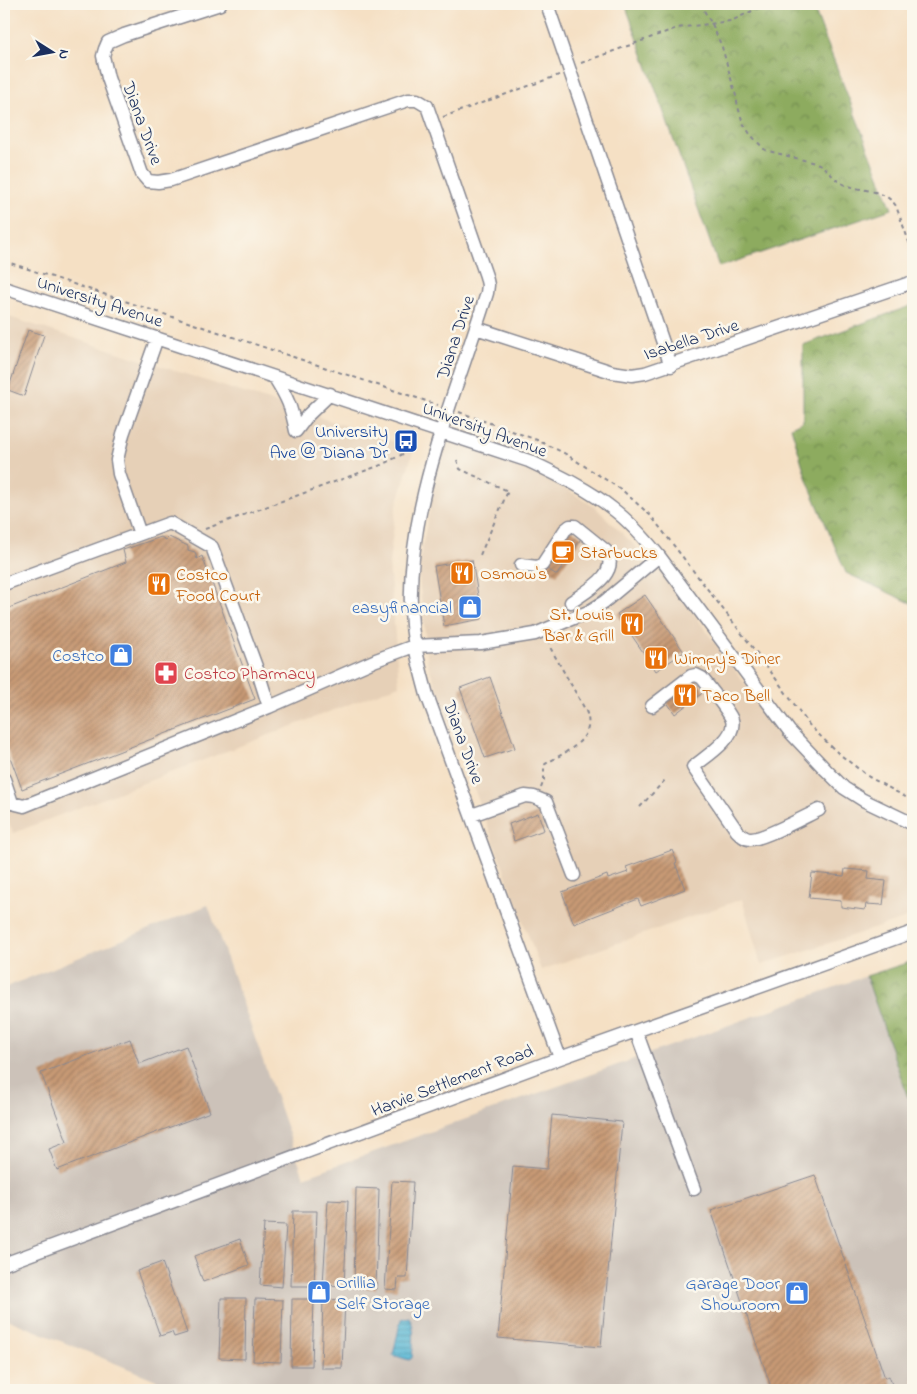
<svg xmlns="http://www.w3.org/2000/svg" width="917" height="1394" viewBox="0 0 917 1394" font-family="'Indie Flower',sans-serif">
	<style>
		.built { fill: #e6d0b7 }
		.industrial { fill: #ccc2b9 }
		.forest { fill: url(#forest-crowns); stroke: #546d5e }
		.water { fill: url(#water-rules); stroke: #387298 }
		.building { fill: url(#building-hatch) }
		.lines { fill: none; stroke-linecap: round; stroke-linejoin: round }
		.minor-casing { stroke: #888891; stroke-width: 15 }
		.path { stroke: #888891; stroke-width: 2; stroke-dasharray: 4 4; stroke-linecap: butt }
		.minor { stroke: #fff; stroke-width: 12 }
		.labels { text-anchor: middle; stroke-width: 5; stroke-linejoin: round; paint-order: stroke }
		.street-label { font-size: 18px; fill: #1b2f5e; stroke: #fbf7ec }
		.transit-label { font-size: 18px; fill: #164399; stroke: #fbf7ec; text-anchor: end }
		.food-label { font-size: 18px; fill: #c56008; stroke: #fbf7ec; text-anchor: start }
		.shop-label { font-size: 18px; fill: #366cbe; stroke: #fbf7ec; text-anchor: end }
		.health-label { font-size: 18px; fill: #be3a42; stroke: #fbf7ec; text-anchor: start }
	</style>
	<defs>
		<pattern id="forest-crowns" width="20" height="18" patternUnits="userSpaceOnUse" patternTransform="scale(1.25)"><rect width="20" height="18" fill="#8dab5e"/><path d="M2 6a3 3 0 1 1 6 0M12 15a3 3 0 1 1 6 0" fill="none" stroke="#728c51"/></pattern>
		<pattern id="water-rules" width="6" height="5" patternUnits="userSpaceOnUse" patternTransform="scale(1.25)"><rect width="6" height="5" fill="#55b5d3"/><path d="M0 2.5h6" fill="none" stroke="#4694ae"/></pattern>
		<pattern id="building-hatch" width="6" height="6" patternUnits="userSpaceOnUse" patternTransform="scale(1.25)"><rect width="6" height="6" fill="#c89a75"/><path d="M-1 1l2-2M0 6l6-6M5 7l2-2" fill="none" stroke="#a27e63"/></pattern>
	</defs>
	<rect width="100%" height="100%" fill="#fbf7ec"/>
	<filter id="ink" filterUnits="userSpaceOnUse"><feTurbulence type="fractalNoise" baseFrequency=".02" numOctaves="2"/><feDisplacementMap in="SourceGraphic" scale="10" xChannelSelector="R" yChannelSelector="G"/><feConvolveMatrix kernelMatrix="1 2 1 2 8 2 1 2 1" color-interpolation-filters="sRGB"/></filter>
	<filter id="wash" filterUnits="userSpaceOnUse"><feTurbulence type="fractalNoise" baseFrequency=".0096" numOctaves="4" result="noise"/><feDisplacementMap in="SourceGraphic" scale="20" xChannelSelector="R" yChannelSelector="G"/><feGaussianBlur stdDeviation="1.12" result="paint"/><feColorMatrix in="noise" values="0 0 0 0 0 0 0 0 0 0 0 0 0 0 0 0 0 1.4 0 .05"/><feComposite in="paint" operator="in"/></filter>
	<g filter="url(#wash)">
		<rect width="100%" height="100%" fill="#f5e0c4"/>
		<path class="built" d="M9 317 414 448 396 508 389 563 399 685 13 833 4 810V332Z
			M444 439 513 461 549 478 596 508 667 577 742 680 815 766 913 828V916L761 965 742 899 541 970 428 664 418 568Z"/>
		<path class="industrial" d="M208 905 304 1177 866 976 913 1112V1390H195L176 1388 4 1318V988Z"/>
		<path class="forest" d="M625 4H812L892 209 719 267Z
			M913 305V604L846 573 807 480 791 427 803 421V345Z
			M913 961V1112L866 976Z"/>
		<path class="water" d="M409 1317C416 1328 413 1345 412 1358L409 1360 393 1355 401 1319Z"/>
		<g id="blocks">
			<path class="building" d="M28 330 44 335 24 396 8 390Z
				M569 528 582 537 557 575 544 567Z
				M161 537 166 540 169 537 188 546V550L195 552 197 559 202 556 255 699 22 789 4 741V610L126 562 123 550Z
				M472 560 482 619 444 626 434 566Z
				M645 595 684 652 656 671 617 614Z
				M694 676 705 691 675 714 664 698Z
				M490 677 515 748 485 758 460 688Z
				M538 813 544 830 514 841 509 824Z
				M672 850 677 862 675 863 685 889 641 906 638 899 574 924 562 892 607 875 608 879 628 872 626 867Z
				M845 869 869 871 868 879 886 881 883 905 866 904 865 910 841 907V901L809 898 812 873 844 876Z
				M130 1039 139 1064 186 1046 210 1112 57 1170 49 1149 67 1142 41 1073Z
				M552 1115 622 1122 601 1347 498 1338 513 1166 547 1169Z
				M815 1175 885 1378 889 1376 894 1390H772L711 1210Z
				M392 1181 413 1182 407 1278H398L397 1290 385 1289Z
				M356 1188 379 1189 376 1289 354 1288Z
				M328 1200 348 1201 344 1286 323 1285Z
				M293 1211H317L314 1286H291Z
				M264 1224 286 1225 282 1287 260 1285Z
				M240 1239 249 1265 203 1282 194 1256Z
				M162 1262 187 1333 174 1337 172 1332 160 1336 137 1271Z
				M221 1298H246L245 1359 219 1358Z
				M255 1299 283 1300 281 1362 253 1361Z
				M292 1299H314L312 1366H291Z
				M323 1299 345 1300 342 1368H321Z"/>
		</g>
	</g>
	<g filter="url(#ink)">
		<use href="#blocks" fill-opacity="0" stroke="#888891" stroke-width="1"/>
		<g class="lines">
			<g class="minor-casing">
				<path id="minor" d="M220 4 124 35 108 42 105 49 103 56 108 78 142 174 148 181 158 182 171 180 408 100H417L427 106 486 276 488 285 487 293C455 397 402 514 412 625 414 649 421 672 427 695L560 1058
					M547 4 671 366
					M4 288 529 461C558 475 588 489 613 509 630 522 645 539 659 556L790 732 826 770 844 788 863 800 913 824
					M476 328 612 372 632 375 645 373 913 282
					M275 378C288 399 291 406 296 431
					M296 431 308 415 330 394
					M140 534 170 523 212 547 258 672 269 707 376 660 414 646 481 643 535 634 588 612 604 602 659 556
					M521 565 537 567 542 565 565 530 570 526H575L606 551C621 574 586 591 571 602
					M4 584 140 534 119 474 117 460 123 434 157 338
					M652 706 691 676 696 675 702 678C708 686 729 711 732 720 737 738 705 757 693 767L737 831C741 835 745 839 750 839 762 840 806 816 819 810
					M4 779 12 803 24 806 269 707
					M472 815 525 796 534 797 546 802 574 875
					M636 1031 694 1189
					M4 1264 560 1058 913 932"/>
			</g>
			<path class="path" d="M700 4 712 24 722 47 736 96 738 107 743 123 750 134 765 150 819 164C828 169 834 180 843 184 861 192 884 188 896 206L913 253
				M581 63 677 28 731 21 767 4
				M443 117 559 75
				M4 261 438 405
				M459 412 537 440 564 453 622 490 651 516 763 661 810 726 838 753 869 777 913 801
				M457 460 460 469 508 491 480 555
				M205 529 381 465 407 452 410 444
				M541 788 544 780V765C564 752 598 740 586 711L551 649 549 641
				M640 807 665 780"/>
			<use href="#minor" class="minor"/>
		</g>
	</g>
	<defs>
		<g id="bus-square" transform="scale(1.25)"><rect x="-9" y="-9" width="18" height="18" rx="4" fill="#1a4fb4" stroke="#fbf7ec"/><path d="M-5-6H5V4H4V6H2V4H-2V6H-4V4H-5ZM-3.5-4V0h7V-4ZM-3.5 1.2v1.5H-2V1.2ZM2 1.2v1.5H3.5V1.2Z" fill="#fff"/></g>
		<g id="cafe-square" transform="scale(1.25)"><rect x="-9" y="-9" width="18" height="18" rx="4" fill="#e8710a" stroke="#fbf7ec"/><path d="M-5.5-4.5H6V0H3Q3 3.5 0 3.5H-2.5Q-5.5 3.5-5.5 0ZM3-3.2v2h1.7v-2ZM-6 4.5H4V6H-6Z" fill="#fff"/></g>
		<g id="restaurant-square" transform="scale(1.25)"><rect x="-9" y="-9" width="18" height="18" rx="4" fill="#e8710a" stroke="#fbf7ec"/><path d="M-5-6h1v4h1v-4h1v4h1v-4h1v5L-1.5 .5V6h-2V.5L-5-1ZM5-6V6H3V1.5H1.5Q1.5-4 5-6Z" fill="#fff"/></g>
		<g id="shop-square" transform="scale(1.25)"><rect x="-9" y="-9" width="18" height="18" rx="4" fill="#3f7fe0" stroke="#fbf7ec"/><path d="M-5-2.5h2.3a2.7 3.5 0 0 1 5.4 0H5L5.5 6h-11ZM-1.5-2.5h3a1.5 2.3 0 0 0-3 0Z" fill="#fff"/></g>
		<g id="pharmacy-square" transform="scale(1.25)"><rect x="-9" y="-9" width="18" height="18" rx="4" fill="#e0444e" stroke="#fbf7ec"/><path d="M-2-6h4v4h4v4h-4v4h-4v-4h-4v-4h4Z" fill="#fff"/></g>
	</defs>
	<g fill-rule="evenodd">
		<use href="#bus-square" x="406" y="441"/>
		<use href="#cafe-square" x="563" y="552"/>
		<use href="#restaurant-square" x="462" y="573"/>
		<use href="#restaurant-square" x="159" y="584"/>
		<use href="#shop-square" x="470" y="607"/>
		<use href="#restaurant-square" x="632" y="624"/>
		<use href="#shop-square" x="121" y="655"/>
		<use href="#restaurant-square" x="656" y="658"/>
		<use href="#pharmacy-square" x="166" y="673"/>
		<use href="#restaurant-square" x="685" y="695"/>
		<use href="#shop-square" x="319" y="1292"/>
		<use href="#shop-square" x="797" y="1293"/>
	</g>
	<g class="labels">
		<g class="street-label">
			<text transform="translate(143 123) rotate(70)" y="6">Diana Drive</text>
			<text transform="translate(100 301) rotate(18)" y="6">University Avenue</text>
			<text transform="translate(455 337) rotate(-72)" y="6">Diana Drive</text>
			<text transform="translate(691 339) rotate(-18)" y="6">Isabella Drive</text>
			<text transform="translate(485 429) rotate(20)" y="6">University Avenue</text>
			<text transform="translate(464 742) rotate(70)" y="6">Diana Drive</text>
			<text transform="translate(452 1080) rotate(-21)" y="6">Harvie Settlement Road</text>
		</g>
		<g class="transit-label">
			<text x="388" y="437">University<tspan x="388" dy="21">Ave @ Diana Dr</tspan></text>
		</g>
		<g class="food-label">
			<text x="580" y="558">Starbucks</text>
			<text x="480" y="579">Osmow's</text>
			<text x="176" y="580">Costco<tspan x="176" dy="21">Food Court</tspan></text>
			<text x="614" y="620" text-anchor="end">St. Louis<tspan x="614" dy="21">Bar &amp; Grill</tspan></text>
			<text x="674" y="664">Wimpy's Diner</text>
			<text x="702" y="701">Taco Bell</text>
		</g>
		<g class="shop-label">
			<text x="452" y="613">easyfinancial</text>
			<text x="104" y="661">Costco</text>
			<text x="336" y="1288" text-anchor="start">Orillia<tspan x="336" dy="21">Self Storage</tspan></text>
			<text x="780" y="1289">Garage Door<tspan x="780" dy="21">Showroom</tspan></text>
		</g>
		<g class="health-label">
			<text x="184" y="679">Costco Pharmacy</text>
		</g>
	</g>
	<rect width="917" height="1394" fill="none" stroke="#fbf7ec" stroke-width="20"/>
	<g transform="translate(52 52) rotate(101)" stroke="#fbf7ec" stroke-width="4" paint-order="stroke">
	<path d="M0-4L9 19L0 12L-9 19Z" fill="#1b2f5e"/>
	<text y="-8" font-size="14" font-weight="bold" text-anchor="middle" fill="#1b2f5e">N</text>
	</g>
</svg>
